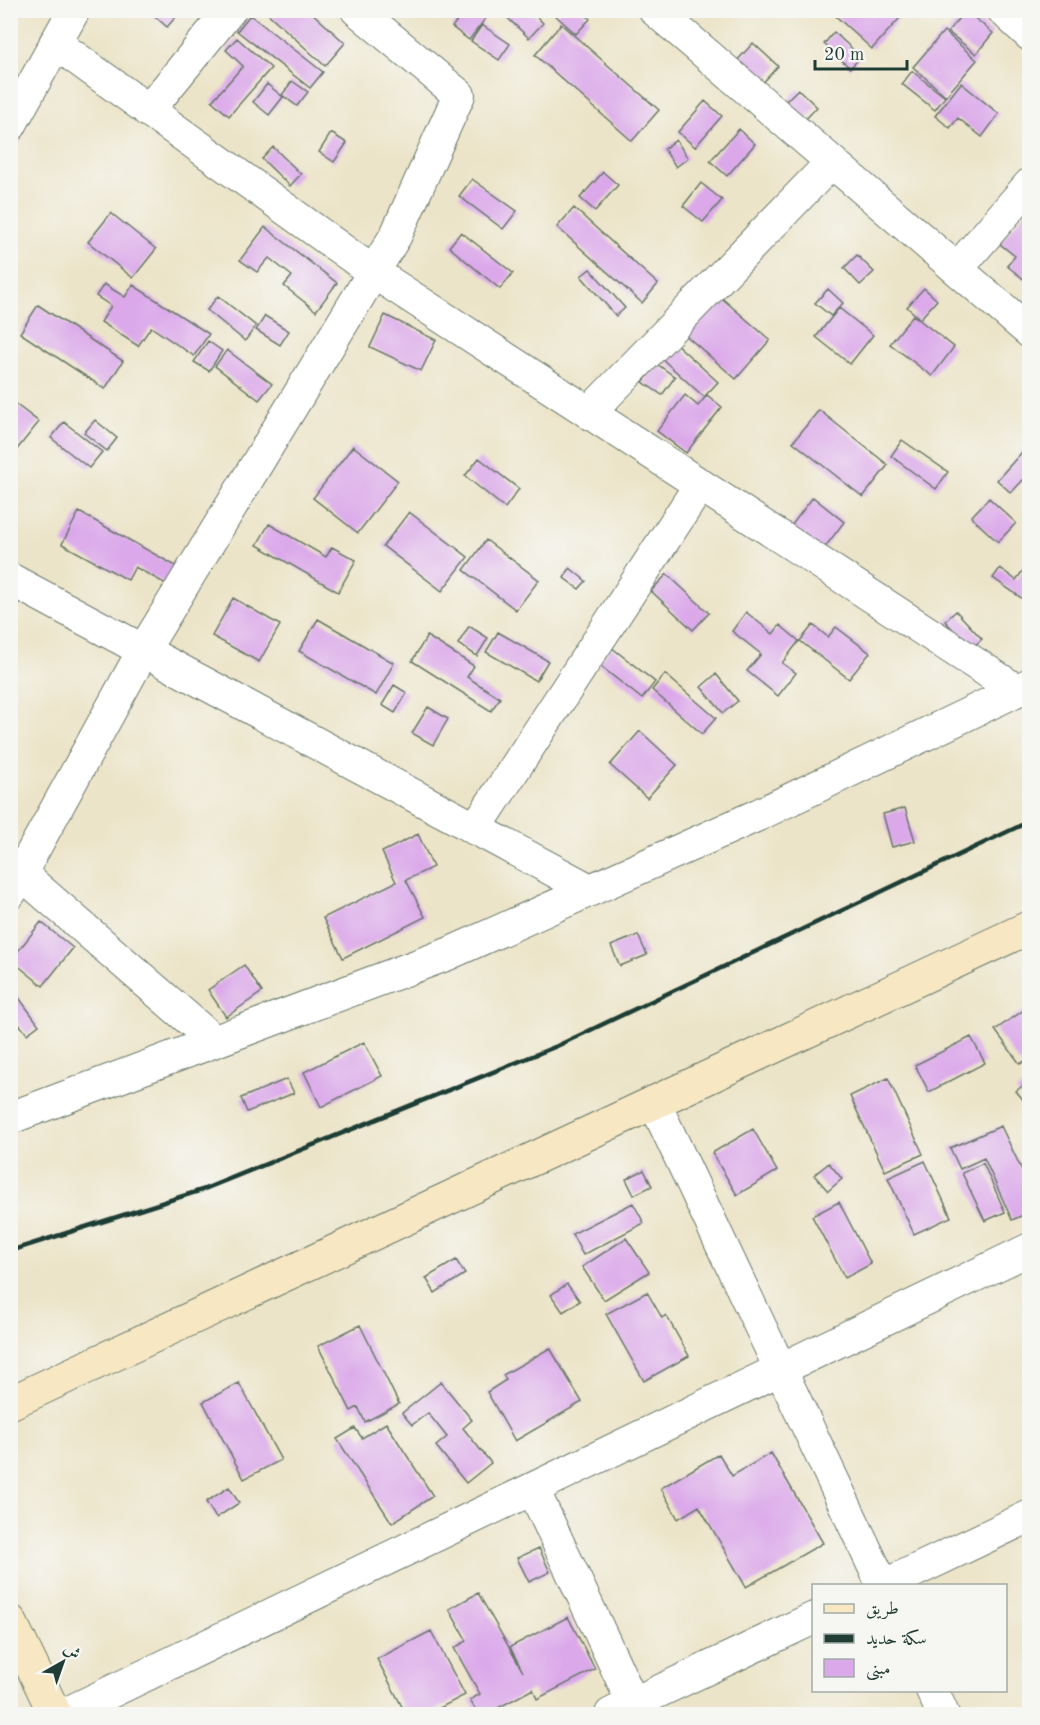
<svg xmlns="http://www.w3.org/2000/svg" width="1040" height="1725" viewBox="0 0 1040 1725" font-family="'Old Standard TT',Amiri,serif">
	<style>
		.building { fill: #dba9ea }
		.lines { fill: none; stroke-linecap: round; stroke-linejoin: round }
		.street-casing { stroke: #677768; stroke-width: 34 }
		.secondary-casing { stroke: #677768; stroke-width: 35 }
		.street { stroke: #fff; stroke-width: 32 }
		.secondary { stroke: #f7e8c3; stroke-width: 33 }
		.rail { stroke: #1f3d34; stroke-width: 4.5 }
	</style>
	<rect width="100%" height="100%" fill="#f6f6f2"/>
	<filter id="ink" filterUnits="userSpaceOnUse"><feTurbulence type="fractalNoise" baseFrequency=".0167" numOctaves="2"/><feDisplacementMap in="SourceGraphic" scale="12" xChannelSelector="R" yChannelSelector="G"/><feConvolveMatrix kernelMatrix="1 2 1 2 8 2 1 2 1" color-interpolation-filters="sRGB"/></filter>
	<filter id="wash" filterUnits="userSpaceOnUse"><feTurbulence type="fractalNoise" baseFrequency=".008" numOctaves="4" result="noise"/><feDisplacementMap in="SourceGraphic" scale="24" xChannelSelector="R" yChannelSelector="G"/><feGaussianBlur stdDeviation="1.35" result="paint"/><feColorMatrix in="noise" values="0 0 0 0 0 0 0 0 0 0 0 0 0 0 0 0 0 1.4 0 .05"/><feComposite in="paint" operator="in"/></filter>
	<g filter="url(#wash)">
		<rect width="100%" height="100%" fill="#ece4c8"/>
		<g id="blocks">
			<path class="building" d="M148 10H182L167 27Z
				M264 10H309L345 43 325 66Z
				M449 10H492L469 40 452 27 459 18Z
				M499 10H530L543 23 529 38Z
				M560 10H581L590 19 576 34 556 16Z
				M829 10H907L872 49Z
				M965 10 993 33 976 54 948 32Z
				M250 15 323 72 310 88 237 31Z
				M561 24 659 110 632 141 535 55Z
				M482 25 510 44 499 60 471 41Z
				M944 31 977 60 946 96 913 67Z
				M834 32 861 57 850 68 824 44Z
				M237 38 271 68 229 116 212 101 243 66 226 50Z
				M753 43 778 66 760 86 735 63Z
				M912 71 945 97 935 110 902 84Z
				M292 81 308 92 297 106 282 95Z
				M961 83 999 114 982 137 958 118 950 128 935 116Z
				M267 84 283 97 269 115 253 102Z
				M798 89 817 107 803 122 783 104Z
				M705 101 722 116 695 147 678 132Z
				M739 129 755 144 727 176 710 161Z
				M331 133 347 143 334 162 319 152Z
				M676 140 688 158 676 167 664 149Z
				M273 147 301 174 290 186 262 159Z
				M603 172 618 185 595 211 580 198Z
				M472 179 517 211 503 229 459 196Z
				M701 183 722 200 703 222 683 206Z
				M574 208 658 284 642 303 557 227Z
				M1027 209 1030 211V284L1007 266 1015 256 1000 244Z
				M111 213 156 249 133 278 88 242Z
				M265 227 337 283 316 311 284 286 292 276 269 258 257 272 240 260Z
				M461 232 513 273 500 289 449 247Z
				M857 255 874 272 860 285 844 268Z
				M590 269 625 308 616 316 581 276Z
				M104 284 125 297 133 285 209 334 194 356 151 327 138 346 101 322 111 306 96 296Z
				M924 288 937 300 920 319 907 307Z
				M828 289 843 303 831 316 815 303Z
				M717 294 770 340 736 379 683 333Z
				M218 296 256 326 245 341 207 310Z
				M38 305 123 361 105 389 20 333Z
				M839 308 873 335 850 364 816 337Z
				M385 315 436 340 421 371 370 347Z
				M913 315 954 347 932 376 890 344Z
				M265 316 289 331 280 345 256 330Z
				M208 341 222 351 209 371 194 362Z
				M674 342 718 382 704 397 660 357Z
				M227 350 272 384 259 400 215 366Z
				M657 364 675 377 662 395 643 382Z
				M685 395 698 406 707 395 722 407 686 453 657 431Z
				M10 400 39 422 10 458Z
				M819 410 888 465 863 497 793 442Z
				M95 420 117 438 107 451 84 433Z
				M64 422 102 452 89 468 51 438Z
				M902 440 948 472 936 489 891 456Z
				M1030 443V485L1023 480 1011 493 997 480Z
				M353 446 398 481 358 533 313 498Z
				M479 458 519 489 505 508 465 476Z
				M813 497 844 522 820 554 788 530Z
				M989 498 1016 523 998 542 971 517Z
				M79 512 176 566 166 584 135 567 128 580 62 544Z
				M409 512 468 557 442 591 383 546Z
				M269 524 326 557 332 547 356 560 338 592 257 545Z
				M486 540 539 580 516 610 464 570Z
				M1030 561V604L993 578 1000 568 1016 580Z
				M570 568 586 581 579 589 564 578Z
				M667 574 709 613 693 630 651 591Z
				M233 598 280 625 259 662 212 636Z
				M956 611 982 639 971 649 945 621Z
				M746 612 773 634 780 625 799 641 782 663 796 673 778 696 747 671 761 654 732 631Z
				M318 619 394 663 376 695 299 651Z
				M813 625 828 637 836 627 870 653 849 679 800 641Z
				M469 626 488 638 477 656 458 644Z
				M498 632 548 661 536 681 486 652Z
				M427 636 474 666 467 677 500 698 491 711 412 661Z
				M611 647 655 682 642 699 598 664Z
				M665 674 716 718 702 734 652 690Z
				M716 674 738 701 723 713 701 687Z
				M394 685 407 693 395 713 382 705Z
				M428 707 448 719 433 745 412 733Z
				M640 731 677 765 647 798 610 765Z
				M905 808 915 841 892 847 883 814Z
				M418 834 433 867 406 880 425 917 343 958 323 918 396 882 382 852Z
				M41 922 73 948 43 986 11 960Z
				M638 935 647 955 620 966 611 946Z
				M244 965 262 992 226 1017 208 990Z
				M14 991 39 1025 27 1034 10 1013V994Z
				M1027 1008 1030 1011V1058L1020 1064 995 1030Z
				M971 1037 985 1063 929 1092 915 1065Z
				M364 1042 382 1076 321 1107 304 1072Z
				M888 1078 923 1154 885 1171 850 1096Z
				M287 1079 294 1093 247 1112 241 1098Z
				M1030 1080V1108L1016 1091Z
				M1001 1126 1030 1187V1212L1012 1220 984 1158 960 1169 950 1148Z
				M753 1129 777 1171 737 1195 712 1153Z
				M925 1161 951 1217 914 1234 888 1178Z
				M829 1163 842 1179 828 1191 814 1175Z
				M983 1163 1005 1212 985 1221 962 1173Z
				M644 1170 652 1186 634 1195 626 1179Z
				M839 1202 871 1264 845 1278 812 1216Z
				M633 1203 644 1223 583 1255 572 1234Z
				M626 1238 649 1272 604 1300 582 1267Z
				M456 1260 465 1274 435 1293 426 1278Z
				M567 1284 580 1301 563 1312 551 1295Z
				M647 1292 662 1318 666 1315 689 1356 644 1381 606 1314Z
				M360 1325 399 1404 365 1422 358 1407 351 1411 318 1346Z
				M550 1348 582 1402 515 1441 487 1392 506 1380 503 1375Z
				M441 1382 472 1420 463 1428 491 1463 466 1483 436 1446 447 1437 428 1413 412 1425 402 1413Z
				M239 1383 281 1460 244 1479 203 1402Z
				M386 1423 433 1496 392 1523 337 1439 355 1428 362 1438Z
				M771 1453 823 1543 746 1587 699 1506 678 1519 661 1488 719 1454 732 1476Z
				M229 1487 239 1503 216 1518 206 1502Z
				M539 1548 550 1572 529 1582 517 1558Z
				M478 1593 523 1672 510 1647 568 1617 595 1669 537 1699 533 1689 487 1714H478L470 1700 480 1694 454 1648 467 1641 449 1609Z
				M431 1631 465 1695 428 1714H406L377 1659Z"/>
		</g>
	</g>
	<g filter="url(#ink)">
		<use href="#blocks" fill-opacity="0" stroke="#677768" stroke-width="1.5"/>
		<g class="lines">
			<g class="street-casing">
				<path id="street" d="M655 10 1030 332
					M1003 10 1030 35
					M55 43 373 272 1016 690
					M148 111 230 10
					M10 126 74 10
					M957 269 1030 184
					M589 413 832 162
					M10 579 590 890
					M475 829 700 485
					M10 864 214 1041
					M10 893 143 651 396 235 459 95 357 10
					M654 1102 883 1586
					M10 1118 448 954 758 815 1030 684
					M533 1489 638 1714
					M883 1586 1030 1516
					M932 1690 943 1714
					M65 1714 1030 1249
					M611 1714 814 1618"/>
			</g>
			<g class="secondary-casing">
				<path id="secondary" d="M10 1403 1030 927
					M10 1621 55 1714"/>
			</g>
			<use href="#street" class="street"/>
			<use href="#secondary" class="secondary"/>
			<path class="rail" d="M10 1251 202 1190 557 1046 1030 821"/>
		</g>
	</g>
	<rect width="1040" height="1725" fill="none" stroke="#f6f6f2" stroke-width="36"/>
	<rect x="812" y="1584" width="195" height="108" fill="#f6f6f2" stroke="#a0aca6" stroke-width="1.5"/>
	<rect x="824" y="1604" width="30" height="9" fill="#f7e8c3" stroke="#a0aca6" stroke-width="1.5"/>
	<text x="866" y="1614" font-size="18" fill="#1f3d34">طريق</text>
	<rect x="824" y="1634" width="30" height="9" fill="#1f3d34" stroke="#a0aca6" stroke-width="1.5"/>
	<text x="866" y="1644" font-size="18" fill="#1f3d34">سكة حديد</text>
	<rect x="824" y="1659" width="30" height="18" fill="#dba9ea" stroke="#a0aca6" stroke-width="1.5"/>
	<text x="866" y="1674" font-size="18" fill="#1f3d34">مبنى</text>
	<g transform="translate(63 1662) rotate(40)" stroke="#f6f6f2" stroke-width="4.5" paint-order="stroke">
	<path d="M0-4.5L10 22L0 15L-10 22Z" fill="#1f3d34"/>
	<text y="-9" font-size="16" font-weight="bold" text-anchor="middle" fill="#1f3d34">ش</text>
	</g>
	<path d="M815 60v9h92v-9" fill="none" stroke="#1f3d34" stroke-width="3"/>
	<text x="824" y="60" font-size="18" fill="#1f3d34" stroke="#f6f6f2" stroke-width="4.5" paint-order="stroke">20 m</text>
</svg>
